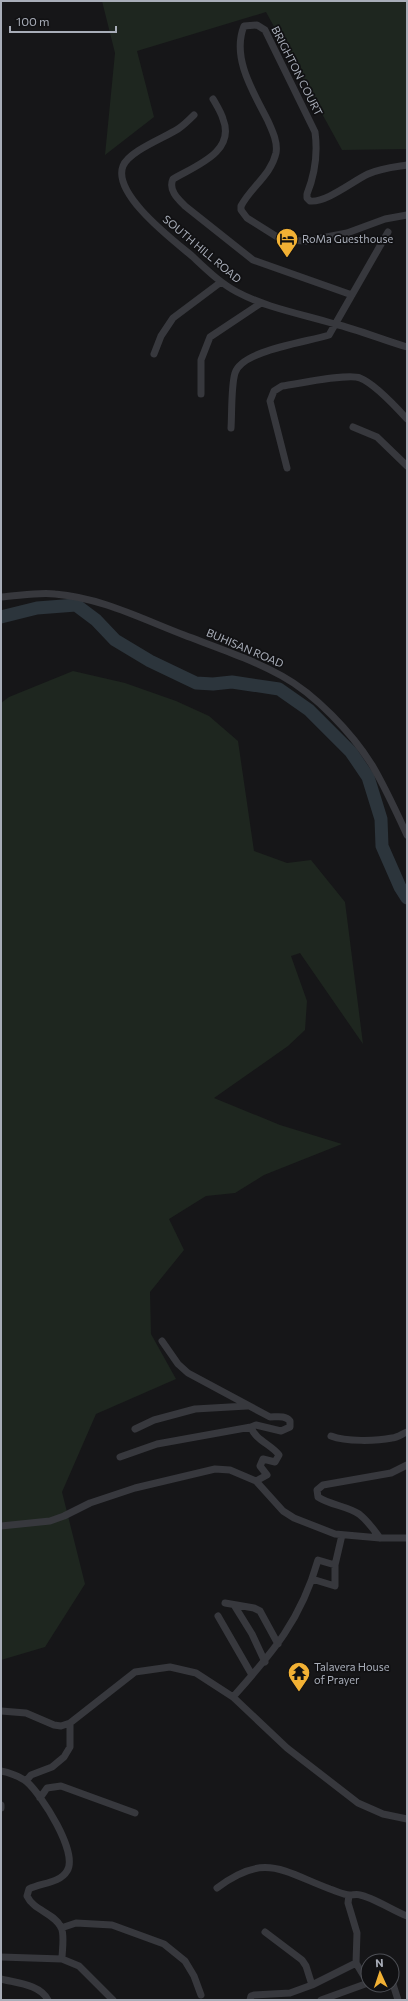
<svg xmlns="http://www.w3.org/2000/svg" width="408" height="2001" viewBox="0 0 408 2001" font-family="Commissioner,sans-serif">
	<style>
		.green { fill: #1e261f }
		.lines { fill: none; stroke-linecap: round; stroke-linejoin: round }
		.river { stroke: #2c353c; stroke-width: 13 }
		.minor { stroke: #37383d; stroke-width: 7 }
		.labels { text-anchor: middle; stroke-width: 3.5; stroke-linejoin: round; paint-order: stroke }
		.street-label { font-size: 11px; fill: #a8adb8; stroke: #111113 }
		.poi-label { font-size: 11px; fill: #a8adb8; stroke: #111113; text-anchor: start }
	</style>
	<rect width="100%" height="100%" fill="#161618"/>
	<path class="green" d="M102 1H407V149L342 150 266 12 137 51 154 117 105 155 115 53Z
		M73 671 125 683 176 701 209 716 238 741 254 851 287 863 311 860 345 902 363 1044 300 953 291 956 307 1001 305 1030 288 1046 214 1098 280 1125 342 1144 264 1175 235 1193 206 1196 169 1219 184 1250 150 1292 151 1334 176 1379 96 1414 62 1492 85 1584 45 1647 1 1660V703L9 697Z"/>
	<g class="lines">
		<path class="river" d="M1 617 37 608 76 605 96 620 115 640 150 661 196 683 213 684 232 682 279 689 309 710 351 752 368 777 381 819 382 846 400 887 407 898"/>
		<path class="minor" d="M213 99C217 106 221 112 223 119 236 152 195 166 173 179 168 190 178 199 185 206L253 260 352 295
			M194 115C189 120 184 125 178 129 164 138 129 151 123 166 112 194 173 240 192 256 206 269 220 283 237 292 267 308 302 314 335 324 359 330 383 340 407 347
			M407 165C394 167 381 168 368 174 353 181 326 203 310 201L307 198V194C315 174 318 154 315 132L265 30 257 25 244 26C231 58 254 93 268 121 272 130 278 142 276 153 271 175 251 187 241 206V210L247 218 282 240 306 241 347 233 385 219 407 215
			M154 354 161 336 173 318 221 282
			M201 394V360L210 337 261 303
			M353 427 377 437 407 466
			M231 428C232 414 231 386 235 373 242 350 308 342 329 335L388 232
			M287 468 270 401 274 391 282 386C298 384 348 373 360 378 373 383 397 408 407 419
			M1 597C19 596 38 592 55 594 102 598 142 619 184 635 218 648 251 659 282 676 315 694 352 733 372 765 385 787 396 811 407 835
			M251 1427C255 1440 272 1445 279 1455L275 1462 263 1459 260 1466 267 1475 256 1481
			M135 1429 154 1420 195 1409 247 1406
			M331 1436C346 1442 377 1441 392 1438 397 1438 402 1434 407 1432
			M120 1457 157 1444 251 1427 256 1425 281 1431 290 1427V1421C285 1415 277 1417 270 1417L188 1373 178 1364 162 1341
			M1 1526 50 1521 64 1516 90 1503 135 1488 215 1469 230 1470 256 1481 283 1511 294 1518 335 1534 380 1538H407
			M380 1538C374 1530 368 1521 359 1514 347 1506 330 1505 318 1497L317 1490 323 1485 391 1473 407 1465
			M312 1579 335 1586V1565L342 1535
			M225 1603 254 1608 260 1611 278 1644
			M234 1605 252 1634 265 1662
			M218 1616 252 1675
			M233 1697C273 1652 301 1620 318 1560L335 1565
			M1 1711 26 1713 54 1725 61 1726 70 1723 135 1672 170 1667 196 1673 233 1697 287 1748 358 1803 383 1814 407 1819
			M1 1771C8 1772 21 1777 27 1782 41 1794 79 1853 67 1871 60 1883 41 1883 29 1889L27 1896C34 1911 53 1912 61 1927 65 1935 62 1950 62 1959
			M26 1781 31 1775 52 1767 64 1757 70 1747V1723
			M40 1798 47 1788 61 1786 135 1813
			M1 1805V1808
			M217 1888C265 1852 282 1871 330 1889 336 1891 344 1895 350 1895 353 1895 357 1894 360 1895 372 1897 394 1911 407 1916
			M349 1895 348 1903 357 1933 356 1963 368 1983
			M61 1928 76 1923 112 1925 164 1944 185 1961 194 1976 201 1995
			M265 1932 302 1960 306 1966 312 1985
			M1 1957 62 1959 79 1966 113 2000
			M1 1979C16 1983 40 1984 48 2000
			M392 1981 398 2000
			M250 2000 251 1996 254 1995 290 1993 312 1985 356 1963
			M321 2000 368 1983"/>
	</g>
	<defs>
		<g id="hotel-pin" transform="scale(1.15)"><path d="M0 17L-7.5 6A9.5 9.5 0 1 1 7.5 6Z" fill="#f2b134" stroke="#111113"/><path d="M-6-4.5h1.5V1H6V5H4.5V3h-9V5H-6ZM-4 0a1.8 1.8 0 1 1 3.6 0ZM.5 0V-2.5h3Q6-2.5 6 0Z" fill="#111"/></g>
		<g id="temple-pin" transform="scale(1.15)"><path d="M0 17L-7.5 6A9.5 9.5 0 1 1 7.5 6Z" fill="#f2b134" stroke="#111113"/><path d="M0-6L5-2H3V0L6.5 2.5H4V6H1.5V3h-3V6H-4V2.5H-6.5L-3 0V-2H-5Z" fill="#111"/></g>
	</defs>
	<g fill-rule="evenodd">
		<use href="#hotel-pin" x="287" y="239"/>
		<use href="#temple-pin" x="299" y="1673"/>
	</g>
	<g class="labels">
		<g class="street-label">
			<text transform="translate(297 71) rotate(63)" y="4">BRIGHTON COURT</text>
			<text transform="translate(202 249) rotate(40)" y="4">SOUTH HILL ROAD</text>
			<text transform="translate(245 648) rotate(23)" y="4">BUHISAN ROAD</text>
		</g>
		<g class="poi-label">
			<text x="302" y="243">RoMa Guesthouse</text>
			<text x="314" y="1671">Talavera House<tspan x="314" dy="13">of Prayer</tspan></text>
		</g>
	</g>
	<rect width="408" height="2001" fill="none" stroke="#a8adb8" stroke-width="4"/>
	<g transform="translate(380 1973) rotate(357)"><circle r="19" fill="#111113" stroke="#4d4f55"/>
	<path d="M0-3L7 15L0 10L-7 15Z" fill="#f2b134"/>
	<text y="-6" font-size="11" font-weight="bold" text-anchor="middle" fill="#a8adb8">N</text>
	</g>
	<path d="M10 26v6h106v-6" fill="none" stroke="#a8adb8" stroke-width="2"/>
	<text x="16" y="26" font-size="12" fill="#a8adb8" stroke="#111113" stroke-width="3" paint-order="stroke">100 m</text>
</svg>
